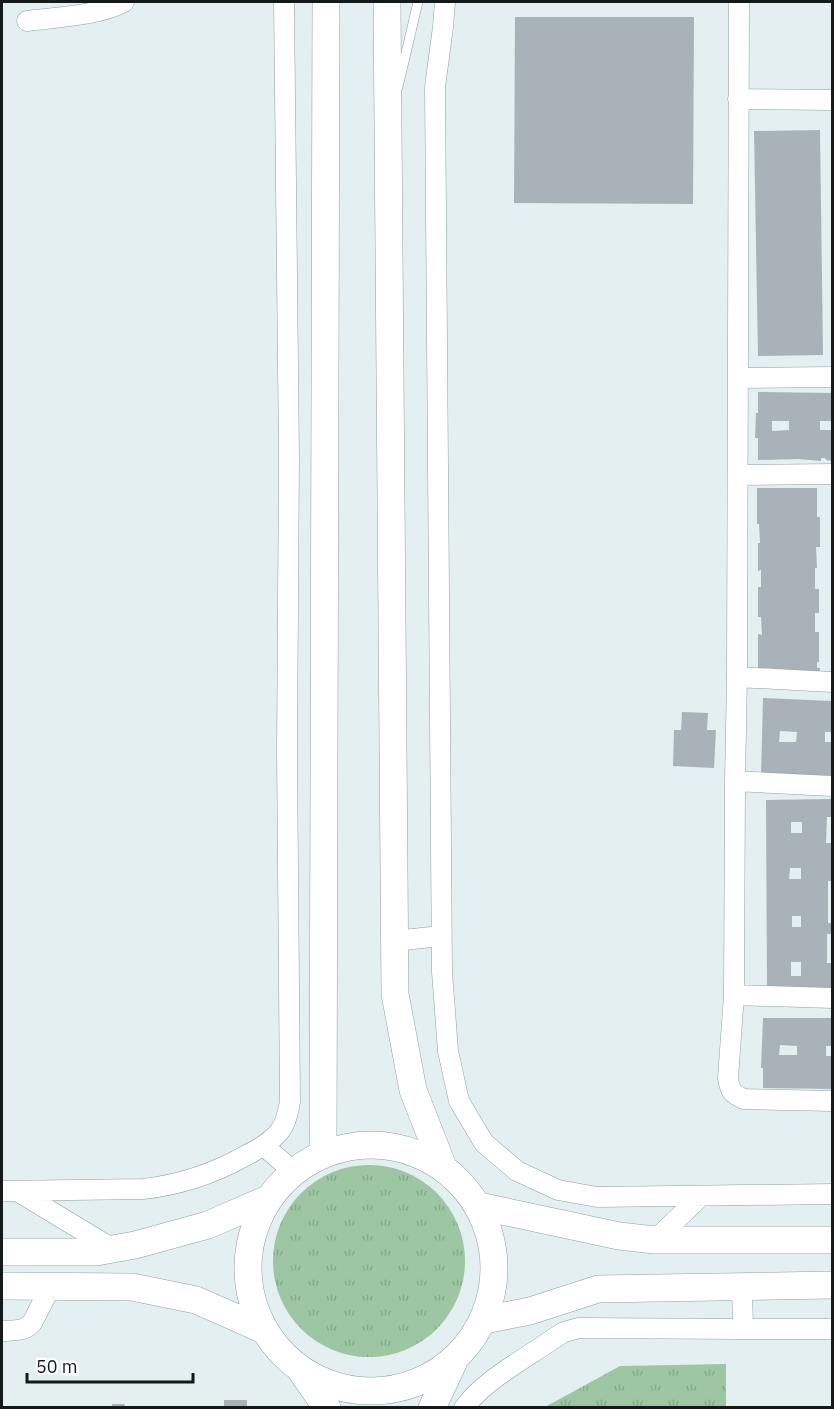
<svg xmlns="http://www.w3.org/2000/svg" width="834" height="1409" viewBox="0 0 834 1409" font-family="'IBM Plex Sans',sans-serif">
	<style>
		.grass { fill: url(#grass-tufts) }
		.building { fill: #a9b2b8; fill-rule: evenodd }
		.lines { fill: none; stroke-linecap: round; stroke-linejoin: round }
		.lane-casing { stroke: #939ea0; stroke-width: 10 }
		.street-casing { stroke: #939ea0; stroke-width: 21 }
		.secondary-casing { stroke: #939ea0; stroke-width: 28 }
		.lane { stroke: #fff; stroke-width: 9 }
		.street { stroke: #fff; stroke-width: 20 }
		.secondary { stroke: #fff; stroke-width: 27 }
	</style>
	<defs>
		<pattern id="grass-tufts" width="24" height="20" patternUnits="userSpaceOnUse" patternTransform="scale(1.5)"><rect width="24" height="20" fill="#9dc6a2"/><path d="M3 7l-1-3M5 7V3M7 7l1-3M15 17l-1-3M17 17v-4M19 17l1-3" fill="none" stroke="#86aa8b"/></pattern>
	</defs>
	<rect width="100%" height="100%" fill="#e3eff1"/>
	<path class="grass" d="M273 1261a96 96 0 1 1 192 0a96 96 0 1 1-192 0Z
		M726 1364V1407H545L620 1366Z"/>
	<path class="building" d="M515 17H694L693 204 514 203Z
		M820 130 823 355 758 356 754 131Z
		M758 392 832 393V421H820V430H832V461L826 460 825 458H821V461L798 459 758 460V438H755L756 413H758ZM772 421H789V430L772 431Z
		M757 488H817V517H820V547H816L817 568H815V589H819V613H815V632H819V662H817V668H820L819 674 758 675V634L762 635 761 617H758V587H761V570L758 571V543H760L759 524H757Z
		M763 698 832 701V732H825V742H832V776L810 775V778L761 776ZM780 731 797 732 796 742H779Z
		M682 712 708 713 707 730H716L714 768 673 766 674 730H681Z
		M832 799V817H827L826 843H832V881H828V923H832V934H827V963H832V989H767L766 800ZM791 822H802V833H791ZM790 868H801V879H789ZM792 916H801V927H792ZM791 962H801V976H791Z
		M763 1018H832V1046H826V1056H832V1089L763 1088V1068H761ZM780 1045 797 1046V1055H779Z
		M224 1400H247V1408H224Z
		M112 1404H125L124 1408H112Z"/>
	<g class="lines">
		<g class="lane-casing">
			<path id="lane" d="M398 87 418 2"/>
		</g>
		<g class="street-casing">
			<path id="street" d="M445 2 443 27 435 87 442 972 448 1051 459 1101 484 1143 517 1171 558 1190 597 1197 832 1194
				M739 2 737 677 735 781 734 995 728 1078C730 1091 732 1094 744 1099L832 1101
				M27 21C58 17 96 16 124 2
				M738 99 832 100
				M738 378 832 377
				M738 475 832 474
				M737 677 832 682
				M735 781 832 786
				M394 941 441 936
				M734 995 832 998
				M264 1146 294 1172
				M2 1191 143 1189C179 1185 213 1174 245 1156 257 1150 270 1143 279 1132 286 1124 288 1112 290 1102L287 752 289 457 284 2
				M17 1191 113 1249
				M655 1240 701 1196
				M742 1287 743 1329
				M2 1331C13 1330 24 1332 32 1323L51 1286
				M464 1408C483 1381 526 1358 553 1339L564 1332 579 1328 743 1329H832"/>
		</g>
		<g class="secondary-casing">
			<path id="secondary" d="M387 2 395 994 413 1090 443 1167
				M248 1268a123 123 0 1 1 246 0a123 123 0 1 1-246 0Z
				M323 1155 326 2
				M479 1206 619 1236 655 1240H832
				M2 1252H96L135 1245 208 1225 270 1198
				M2 1286 132 1287 196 1300 264 1330
				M484 1320 530 1311 598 1289 832 1285
				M302 1372 327 1408
				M432 1408 454 1361"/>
		</g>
		<use href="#lane" class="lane"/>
		<use href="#street" class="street"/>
		<use href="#secondary" class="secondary"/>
	</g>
	<rect width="834" height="1409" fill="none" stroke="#141919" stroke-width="6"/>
	<path d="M27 1373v9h166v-9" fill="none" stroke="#141919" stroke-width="3"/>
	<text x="36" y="1373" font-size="18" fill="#141919" stroke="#ffffff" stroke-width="4.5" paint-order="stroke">50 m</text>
</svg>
